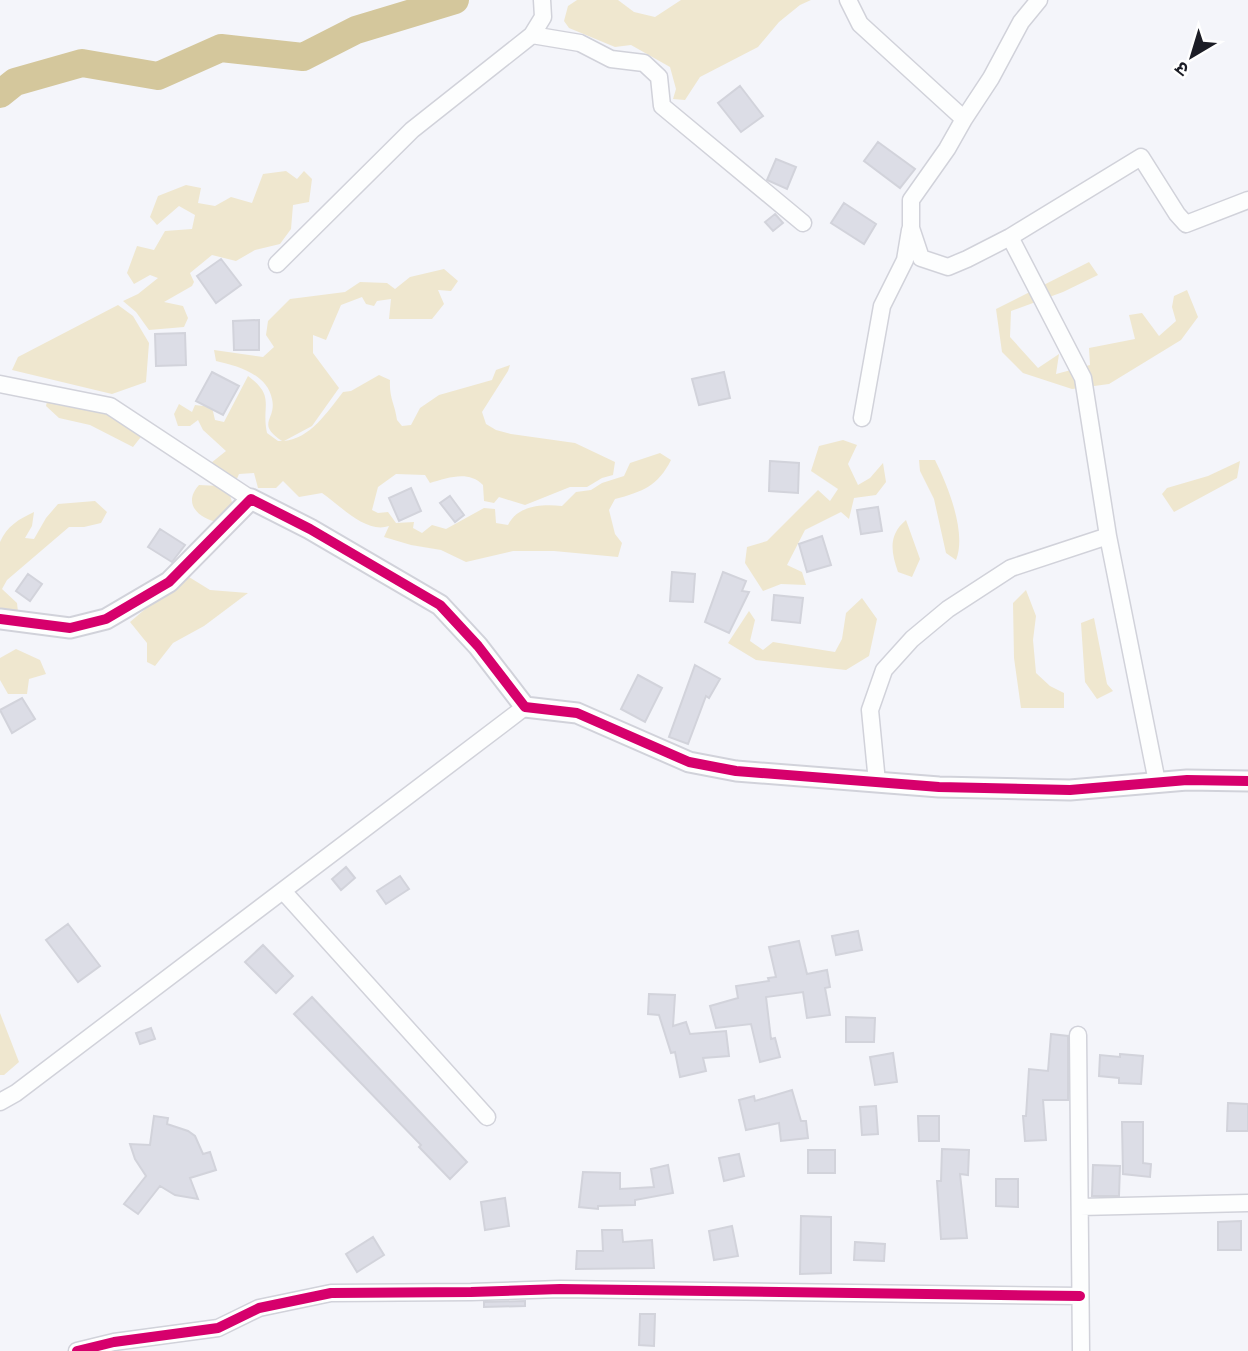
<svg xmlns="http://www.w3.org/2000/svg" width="1248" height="1351" viewBox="0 0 1248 1351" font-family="Quicksand,'Noto Sans Devanagari',sans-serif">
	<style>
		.green { fill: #efe7cf }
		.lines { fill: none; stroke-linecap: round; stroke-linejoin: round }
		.river { stroke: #d4c79c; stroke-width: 28 }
		.building { fill: #dcdde6; stroke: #d2d3db; stroke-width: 2 }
		.minor-casing { stroke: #d1d2da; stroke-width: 19 }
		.tertiary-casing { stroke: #d1d2da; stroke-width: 23 }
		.minor { stroke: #fdfefe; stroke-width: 16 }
		.tertiary { stroke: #fdfefe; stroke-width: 19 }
		.cycleway-casing { stroke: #fff; stroke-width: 15 }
		.cycleway { stroke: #d6006c; stroke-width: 10 }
	</style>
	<rect width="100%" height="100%" fill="#f4f5fa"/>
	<path class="green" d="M577 0H618L634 12 655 17 681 0H811L800 5 779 22 758 47 700 77 685 100 673 99 676 89 670 67 631 45 615 47 569 28 564 21 568 6Z
		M286 171 297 179 304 171 312 179 309 202 293 205 291 229 280 244 255 250 236 261 212 255 190 273 194 282 192 286 164 302 183 306 188 318 184 327 149 330 136 312 123 301 138 294 158 278 150 275 134 284 127 273 137 246 154 250 165 231 192 229 195 215 179 206 157 225 150 217 158 196 186 185 201 188 198 203 215 206 231 197 252 203 263 174Z
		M1089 262 1098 275 1063 292 1011 311 1010 337 1038 368 1059 354 1056 374 1090 365 1089 348 1135 339 1129 315 1142 313 1159 336 1176 321 1172 307 1174 296 1187 290 1198 317 1181 340 1109 384 1072 389 1023 373 1002 352 996 309Z
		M444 269 458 281 451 291 438 290 444 304 432 319H389L391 299 377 301 374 306 366 304 362 297 341 305 326 340 313 335V353L339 388 312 426 284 441C310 439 328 411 343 392L351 391 379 375 390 380C389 398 395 404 397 420L402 426 411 425 420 408 439 395 492 380 496 370 510 365 508 371 482 412 486 424 496 430 511 434 575 443 615 462 613 475 602 478 587 487H570L525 505 499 497 494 503 484 501 483 485C468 470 448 478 430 483L425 475 396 474 378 487 372 510 378 513 388 512 396 523 414 522 413 528 422 533 432 525 446 529 484 508 495 509 496 523 508 525C518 505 542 504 562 506L576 492 591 490 602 483 624 476 630 463 660 453 671 460C658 486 642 492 615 499L609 510 615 534 622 543 618 557 554 551H513L466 562 441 550 411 545 384 537 389 526C366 534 341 506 322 493L299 497 283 481 276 488H258L254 473 239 474 230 495 233 506 221 523C201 520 181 505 199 485L220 486 211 463 226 451 203 430 198 420 190 426H178L174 414 179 404 192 412 195 405 212 407 215 420 224 422 248 376C276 397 261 405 267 433L278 441H282C255 423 277 420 272 399 267 374 238 366 216 361L214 350 263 357 274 347 266 335 268 321 290 299 345 292 360 282 387 283 395 289 410 277Z
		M118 305 133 316 149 343 146 382 112 394 12 370 18 357Z
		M48 397 111 411 144 433 133 447 90 425 59 418 46 406Z
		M843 440 857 445 848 464 858 485 870 478 883 463 886 482 876 495 854 498 849 519 841 512 805 530 787 565 802 572 806 585 781 584 763 591 745 563 747 547 767 541 818 490 830 501 838 489 811 471 819 446Z
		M919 460H935C948 486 967 533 956 560L946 553 934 499 920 471Z
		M1240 461 1237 478 1174 512 1162 494 1167 488 1208 476Z
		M95 501 107 512 101 523 84 527H69L7 580 2 589 17 603 18 612H0V542C7 526 19 519 34 512L32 526 25 538 34 539 46 518 58 504Z
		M906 520 920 559 912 577 898 572C891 552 888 535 906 520Z
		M189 577 210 590 248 593 204 626 173 643 155 666 147 662V643L130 622 164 593Z
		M1026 590 1036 616 1033 640 1036 673 1050 686 1064 693V708H1021L1014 658 1013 603Z
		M862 598 877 619 869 656 846 670 756 660 728 643 749 611 755 620 750 641 763 650 773 642 835 652 842 639 846 613Z
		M1094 618 1107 684 1113 691 1097 699 1085 682 1081 623Z
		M16 649 40 660 46 674 29 679 27 694H8L0 680V658Z
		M0 1013 19 1062 4 1075H0Z"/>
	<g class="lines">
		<path class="river" d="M0 94 15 82 82 63 158 76 221 48 303 57 356 30 455 0"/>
	</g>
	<path class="building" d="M740 86 763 116 741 132 718 103Z
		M878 142 915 169 900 188 864 161Z
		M776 159 796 167 787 189 767 180Z
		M844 203 876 224 864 244 831 223Z
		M775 214 783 223 773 231 765 222Z
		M221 259 241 285 216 303 197 276Z
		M259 320V350H234L233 321Z
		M185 333 186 365 156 366 155 334Z
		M212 372 239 386 223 415 196 401Z
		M724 372 730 398 699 405 692 379Z
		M770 461 799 463 798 493 769 491Z
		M411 488 421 511 399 521 389 498Z
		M450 496 464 515 455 522 440 503Z
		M878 507 882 531 861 534 857 510Z
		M160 529 185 545 172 562 148 547Z
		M822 536 831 565 807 572 799 544Z
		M672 572 695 574 693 602 670 601Z
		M723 572 746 581 742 591 749 592 729 633 705 622Z
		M28 574 42 584 30 601 16 591Z
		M774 595 803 598 800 623 772 620Z
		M695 665 720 679 709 698 706 696 688 744 669 737Z
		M638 675 662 688 645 722 621 709Z
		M22 698 35 719 12 733 0 710Z
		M346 867 355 878 341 890 332 879Z
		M400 876 409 889 386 904 377 891Z
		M68 924 100 966 78 982 46 940Z
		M858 931 862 950 836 955 832 936Z
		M799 941 807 974 827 970 830 987 825 988 830 1015 807 1018 803 992 766 997 771 1039 775 1038 780 1057 760 1062 751 1024 716 1028 710 1006 738 998 736 986 769 981 768 978 776 977 769 947Z
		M263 945 293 976 276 993 245 962Z
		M649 994 675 995 673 1026 686 1022 690 1034 726 1031 729 1056 703 1058 706 1071 680 1077 675 1052 671 1053 659 1015 648 1014Z
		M312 997 467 1162 450 1179 419 1147 421 1145 294 1014Z
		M846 1017 875 1018 874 1042H846Z
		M151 1028 155 1039 140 1044 136 1033Z
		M1051 1034 1068 1036V1100H1043L1046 1140 1025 1141 1023 1116H1026L1029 1069 1048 1071Z
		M893 1053 897 1082 875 1085 870 1057Z
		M1120 1054 1143 1056 1141 1084 1119 1083V1078L1099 1076 1100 1055 1120 1057Z
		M792 1090 801 1121H806L808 1138 781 1141 779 1123 746 1130 739 1100 754 1096 755 1101Z
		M1228 1103 1248 1104V1131H1227Z
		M876 1106 878 1134 862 1135 860 1107Z
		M154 1116 168 1118 167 1124 188 1131 195 1136 203 1154 210 1152 216 1170 190 1178 198 1199 175 1195 160 1186 138 1214 124 1204 146 1176 135 1159 130 1144 150 1145Z
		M918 1116H939V1141H919Z
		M1122 1122H1143V1163L1151 1164 1150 1177 1123 1174Z
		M942 1149 969 1150 968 1175 960 1174 967 1238 941 1239 937 1181H941Z
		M808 1150H835V1173H808Z
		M739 1154 744 1176 724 1181 719 1158Z
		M668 1165 673 1193 635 1200V1205L598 1206V1209L579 1207 583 1172 620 1173V1189L654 1187 651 1169Z
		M1093 1165 1120 1166 1119 1196H1092Z
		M996 1179H1018V1207L996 1206Z
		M505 1198 509 1226 485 1230 481 1202Z
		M801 1216 831 1217V1273L800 1274Z
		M1241 1221V1250H1218V1222Z
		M732 1226 738 1256 714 1260 709 1231Z
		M602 1230H622L623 1242 652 1240 654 1268 576 1269 577 1251H603Z
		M373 1237 384 1255 357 1272 346 1254Z
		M855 1242 885 1244 884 1261 854 1260Z
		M525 1301V1306L484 1307V1302Z
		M640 1314H655L654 1346 639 1345Z"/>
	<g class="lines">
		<g class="minor-casing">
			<path id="minor" d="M848 0 860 24 964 119
				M1039 0 1021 22 991 78 964 119 947 149 911 200V228L921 258 948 267 967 259 1010 237 1141 157 1177 214 1186 224 1248 200
				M532 35 580 43 611 59 644 63 659 77 662 106 803 223
				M1010 237 1083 378 1108 536 1157 782
				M277 264 412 130 532 35 543 17 542 0
				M0 384 110 406 251 499
				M862 418 882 306 905 260 910 230
				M877 782 870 710 884 670 912 639 948 609 1011 568 1108 536
				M283 891 487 1117
				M1078 1035 1081 1351
				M0 1102 16 1093 525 707
				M1080 1207 1248 1203
				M77 1351 114 1342 218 1328 259 1308 331 1293 471 1292 560 1289 1080 1296"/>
		</g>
		<g class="tertiary-casing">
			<path id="tertiary" d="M0 619 70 628 106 619 169 582 251 499 310 529 440 605 478 646 525 707 577 713 689 762 736 771 939 787 1070 790 1187 780 1248 781"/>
		</g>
		<use href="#minor" class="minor"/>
		<use href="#tertiary" class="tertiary"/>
		<g class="cycleway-casing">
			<path id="cycleway" d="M0 619 70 628 106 619 169 582 251 499 310 529 440 605 478 646 525 707 577 713 689 762 736 771 939 787 1070 790 1187 780 1248 781
				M77 1351 114 1342 218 1328 259 1308 331 1293 471 1292 560 1289 1080 1296"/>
		</g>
		<use href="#cycleway" class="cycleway"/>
	</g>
	<g transform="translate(1192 56) rotate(218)" stroke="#ffffff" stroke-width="5" paint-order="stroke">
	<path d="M0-5L12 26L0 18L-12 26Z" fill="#1c1d26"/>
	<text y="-10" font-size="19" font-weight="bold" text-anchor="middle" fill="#1c1d26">उ</text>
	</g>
</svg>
